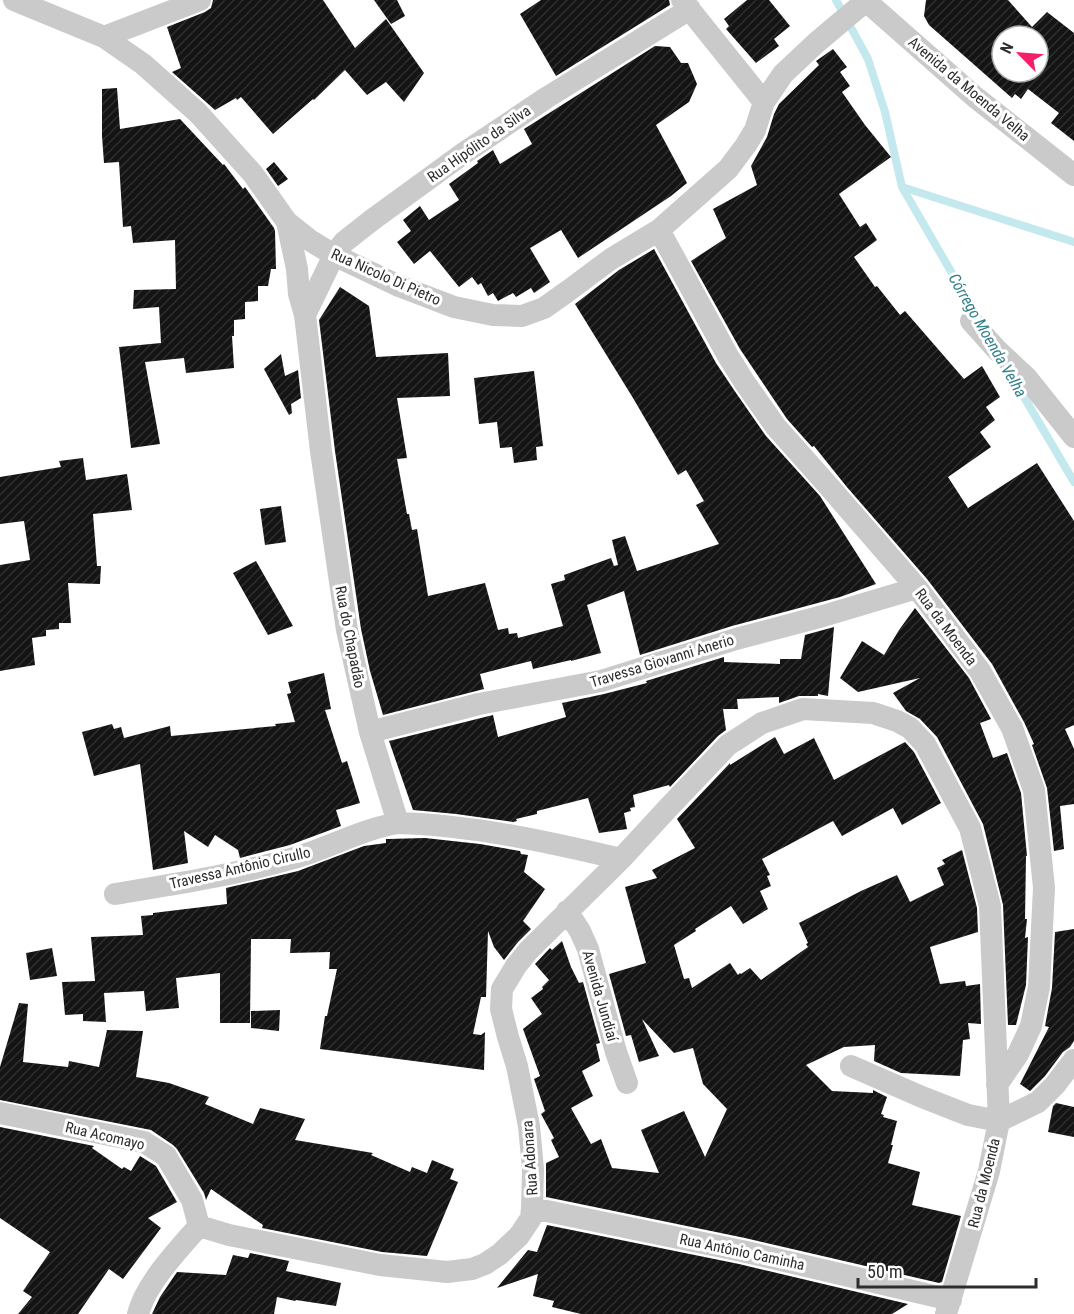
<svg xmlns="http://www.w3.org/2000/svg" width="1074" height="1314" viewBox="0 0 1074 1314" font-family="'Roboto Condensed',sans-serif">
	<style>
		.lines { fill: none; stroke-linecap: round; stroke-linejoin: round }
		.stream { stroke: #c3e9ee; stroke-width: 8 }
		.building { fill: url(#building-hatch); fill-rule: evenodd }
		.minor { stroke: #cacaca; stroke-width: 22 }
		.labels { text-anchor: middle; stroke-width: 6; stroke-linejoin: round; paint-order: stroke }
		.street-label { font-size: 15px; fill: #2d2d2d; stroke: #fff }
		.water-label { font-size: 16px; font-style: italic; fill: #307f89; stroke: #fff }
	</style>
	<defs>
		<pattern id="building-hatch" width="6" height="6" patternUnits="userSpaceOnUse" patternTransform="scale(1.5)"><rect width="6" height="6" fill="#141414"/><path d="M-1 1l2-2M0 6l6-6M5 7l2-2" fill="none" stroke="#2e2e2e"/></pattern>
	</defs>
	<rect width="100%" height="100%" fill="#fff"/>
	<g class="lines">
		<path class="stream" d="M836 0 868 59 885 112 902 187 1074 242
			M902 187 978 318
			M1011 375 1074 482"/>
	</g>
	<path class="building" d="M213 0H323L355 48 386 19 424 73 404 102 386 82 367 95 345 70 314 100 313 99 273 134 241 97 237 100 236 98 215 110 172 72 181 68 167 27 205 12 211 8Z
		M374 0H397L405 16 391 24Z
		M541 0H669L670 5 556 76 520 14Z
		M747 0H769L790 26 774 39 779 46 756 63 726 29 729 26 724 19Z
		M926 0H1008L1032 27 1047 12 1074 33V141L1051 123 1059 113 1028 89 1021 99 1015 94 1012 98 929 25 924 16ZM1002 36H1038V72H1002Z
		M655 46 670 47 681 63H688L697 84 689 102 656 125 687 183 671 196 578 258 561 230 530 248 550 282 534 293 531 288 516 297 513 293 498 301 493 293 488 296 481 283 478 285 472 277 459 287 430 251 414 264 397 242 411 231 403 220 420 206 429 220 459 200 449 184 478 163 477 161 493 150 500 164 532 144 524 129Z
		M833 49 847 67 840 72 850 86 842 92 865 125 891 157 839 194 860 227 866 223 877 240 854 257 875 287 877 286 900 315 905 311 964 379 982 366 1000 397 986 407 995 420 980 432 991 447 948 477 968 508 1037 463 1074 521V725L1065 729 1074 749V804L1060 806 1064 849 1054 851 1047 788 1032 745 1034 744 1024 722 992 664 927 579 846 486 814 446 812 447 787 419 740 349 691 261 726 238 713 209 757 185 751 166 767 137 774 114 779 104 819 65 816 61Z
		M117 88 120 129 180 119 223 165 224 164 243 189 245 187 274 228 275 231 276 269H271L268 286H258V301L245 302V319L234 320V336H232L234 368 186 373 184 358 145 362 160 444 131 448 119 347 161 343 159 307 133 309 134 290 176 289 175 240 133 243 131 226 123 227 119 162 104 163 102 136V89Z
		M274 162 288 179 278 186 266 169Z
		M654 249 716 363 734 390 766 436 820 496 876 584 840 597 732 626 640 655 624 591 587 605 601 653 571 661V660L533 669 531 661 480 674 484 689 383 715 370 671 361 629 335 451 319 320 340 287 369 306 376 357 448 353 450 396 397 398 407 458 397 459 407 514H409L412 530 417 529 428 596 485 583 498 630 508 628 509 634 517 633 518 638 563 626 551 584 565 580 564 575 611 558 614 566 618 565 612 540 625 536 637 571 719 544 696 505 704 501 686 470 678 475 633 398 575 304 619 270Z
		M281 354 285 376 298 370 301 398 291 404 292 413 289 415 264 369Z
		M534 371 543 446 536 447 537 460 514 463 512 447 500 448 497 422 479 424 474 378Z
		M83 458 86 480 127 474 132 510 93 514 97 566H101L100 584 68 583 71 623H59V629L46 630V636L32 638 35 665 0 671V565L30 560 24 521 0 524V477L61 467 59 461Z
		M281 506 286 542 265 545 260 509Z
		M256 561 293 626 268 635 233 573Z
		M915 608 969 678 991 719 980 723 993 758 1007 753 1021 793 1027 856H1026L1025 919H1027L1025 938 1028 937 1026 985 1016 1025H1008L1003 905 983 824 937 737 920 719 906 711 893 693 920 678 858 692 840 678 862 641 884 655 899 630Z
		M834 627 828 696 818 694V696H799L779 703V697L737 699 738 709H723L726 730 718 736 670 787 669 785 633 795 635 807 630 808 631 811 624 813 627 829 599 833 588 798 537 811V814L516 819 517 821 513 822 456 814 413 810 389 741 493 715 498 737 566 717 562 703 604 694 647 683 646 681 724 657V662L780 664V659H801L805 635Z
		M324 673 331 709 325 710 342 763 347 761 360 803 336 810 341 826 290 845 240 858 238 850 215 835 208 847 184 831 188 863 153 870 140 764 94 776 82 732 112 724 114 729 121 727 124 738 170 726 171 736 276 726 275 724 295 722 287 694 291 693 288 682Z
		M775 737 784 754 814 738 834 780 905 742 914 752 941 803 902 825 893 808 842 836 833 821 762 859 770 875 767 876 771 886 760 891 768 909 743 924 731 906 695 929 696 931 674 945 684 979 689 978 692 988 730 963 738 975 740 973 741 974 750 968 761 980 808 947 806 944 808 943 799 923 861 891 897 875 910 902 944 885 937 868 945 864 942 860 962 850 977 908 978 932 930 947 940 984 965 981 966 986 980 984 981 1024 968 1023 970 1039 963 1040 960 1076 901 1073 874 1061 875 1045 844 1047 806 1065 832 1091 873 1093V1090L887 1097 881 1114 884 1115 883 1117 897 1121 891 1145H893L888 1163 920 1172 912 1205 961 1216 942 1282 939 1283 745 1238 546 1197V1163L559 1157 551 1140 554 1138 541 1114 545 1111 534 1079 540 1076 523 1029 542 1014 531 998 543 989 542 987 549 980 535 964 550 948 552 950 562 941 571 967 579 983 583 982 600 1043 596 1044 600 1061 582 1071 593 1096 571 1108 591 1144 601 1139 612 1168 659 1173 641 1130 684 1111 705 1157 727 1109 703 1084 693 1048 674 1053 642 1019 659 1056 639 1062 631 1035 626 1036 609 974 646 963 625 887 657 878 652 870 695 848 677 819 730 763V765Z
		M425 838 480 844 520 851 521 854 528 855 524 872 545 889 523 921 531 929 518 942 504 960 494 947 488 931 486 997H481L473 1034 481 1035 485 1032 484 1070 320 1049 325 1016H327L337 969H329L330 952 290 953 291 939H251L250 1023H220V973L176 978 179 1008 146 1011 144 991 104 993 106 1022 83 1021V1014L65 1015 62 982 95 981 91 937 143 935 141 916 153 915V913L227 904 226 888 298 871 364 846 386 843V839H388Z
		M1074 929V1041L1070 1047 1063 1052 1045 1076 1030 1091 1020 1084 1049 1027 1045 1026 1052 988 1055 932Z
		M52 948 57 976 30 980 26 953Z
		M19 1003 28 1004 23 1062 68 1067 69 1061 99 1067 107 1030 143 1031 136 1077 169 1083 209 1097 205 1104 253 1124 260 1108 305 1119 295 1140 373 1153 371 1155 410 1172 412 1167 427 1173 432 1160 454 1169 450 1179 458 1182 427 1256 382 1252 262 1228 263 1225 211 1189 206 1200 204 1193 177 1149 173 1145 151 1130 0 1100V1067Z
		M280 1010 279 1031 251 1028V1011Z
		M1056 1103 1074 1107V1137L1048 1132 1053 1106Z
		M0 1127 94 1146 92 1148 122 1169 124 1167 131 1171 140 1156 156 1166 177 1202 148 1218 161 1228 123 1279 109 1269 78 1314H18L32 1297 23 1291 50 1252 0 1218Z
		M547 1225 739 1264 908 1304 892 1314H581L552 1307 554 1301 533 1296 538 1274 497 1288 528 1250 537 1252Z
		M250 1253 289 1261 286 1271 341 1283 336 1306 296 1300 295 1301 277 1297 274 1314H152L160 1297 177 1272 226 1275 233 1255 248 1258Z"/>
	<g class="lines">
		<path class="minor" d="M14 0 104 37 143 64 198 113 253 174 287 222 311 241 334 255 399 286 454 307 493 315 522 316 544 308 568 291 611 259 659 230 728 169 746 145 755 130 764 102 783 74 816 43 867 0
			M682 0 764 102
			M866 1 975 97 1074 175
			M104 37 200 0
			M287 222 297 269 299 294 305 315 321 451 347 630 370 732 398 823C472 825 549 842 621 859
			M659 230 728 356 745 383 776 427 825 482 917 588 980 671 1012 728 1034 790 1044 888 1039 987 1031 1026 1018 1054 997 1085
			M305 315 334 255 344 242 372 220 464 153 546 98 690 9
			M971 321 997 350 1027 378 1074 437
			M370 732 479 704 601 681 736 639 823 616 917 588
			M115 894C175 884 235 875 294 858 329 848 362 829 398 823
			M567 911 580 931 588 949 616 1052 627 1083
			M851 1066 922 1097 968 1115 999 1121
			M0 1113 144 1142 166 1156 192 1200 199 1226 229 1235 380 1265 447 1272 472 1269 485 1264 500 1254 519 1236 531 1218 532 1208 533 1169 529 1126 517 1066 508 1037 501 1009 502 989 516 966 528 951 621 859 669 807 728 745 762 723 803 709 873 713 897 721 910 728 925 744 970 828 990 906 999 1121 989 1171 946 1314
			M999 1121 1038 1102 1055 1085 1074 1060
			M532 1208 742 1251 951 1300
			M138 1314C146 1283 178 1250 199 1226"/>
	</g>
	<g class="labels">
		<g class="street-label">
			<text transform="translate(969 89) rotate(40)" y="5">Avenida da Moenda Velha</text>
			<text transform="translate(479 144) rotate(-35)" y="5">Rua Hipólito da Silva</text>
			<text transform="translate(386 277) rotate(24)" y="5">Rua Nicolo Di Pietro</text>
			<text transform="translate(946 627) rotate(53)" y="5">Rua da Moenda</text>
			<text transform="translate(350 637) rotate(79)" y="5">Rua do Chapadão</text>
			<text transform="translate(662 661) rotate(-17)" y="5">Travessa Giovanni Anerio</text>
			<text transform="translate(240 868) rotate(-13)" y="5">Travessa Antônio Cirullo</text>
			<text transform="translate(600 996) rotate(74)" y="5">Avenida Jundiaí</text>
			<text transform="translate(105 1136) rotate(13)" y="5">Rua Acomayo</text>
			<text transform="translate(530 1158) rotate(-94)" y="5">Rua Adonara</text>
			<text transform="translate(984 1183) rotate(-76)" y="5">Rua da Moenda</text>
			<text transform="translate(742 1252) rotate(12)" y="5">Rua Antônio Caminha</text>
		</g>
		<g class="water-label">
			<text transform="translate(988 335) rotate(60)" y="6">Córrego Moenda Velha</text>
		</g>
	</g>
	<g transform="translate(1020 54) rotate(295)"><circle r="28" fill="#ffffff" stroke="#ababab" stroke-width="1.5"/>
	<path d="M0-4.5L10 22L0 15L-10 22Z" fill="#f51f6a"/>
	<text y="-9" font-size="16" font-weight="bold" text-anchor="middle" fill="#2d2d2d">N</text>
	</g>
	<path d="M858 1278v9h178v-9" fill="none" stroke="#2d2d2d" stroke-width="3"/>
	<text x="867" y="1278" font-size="18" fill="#2d2d2d" stroke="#ffffff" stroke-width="4.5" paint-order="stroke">50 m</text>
</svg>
